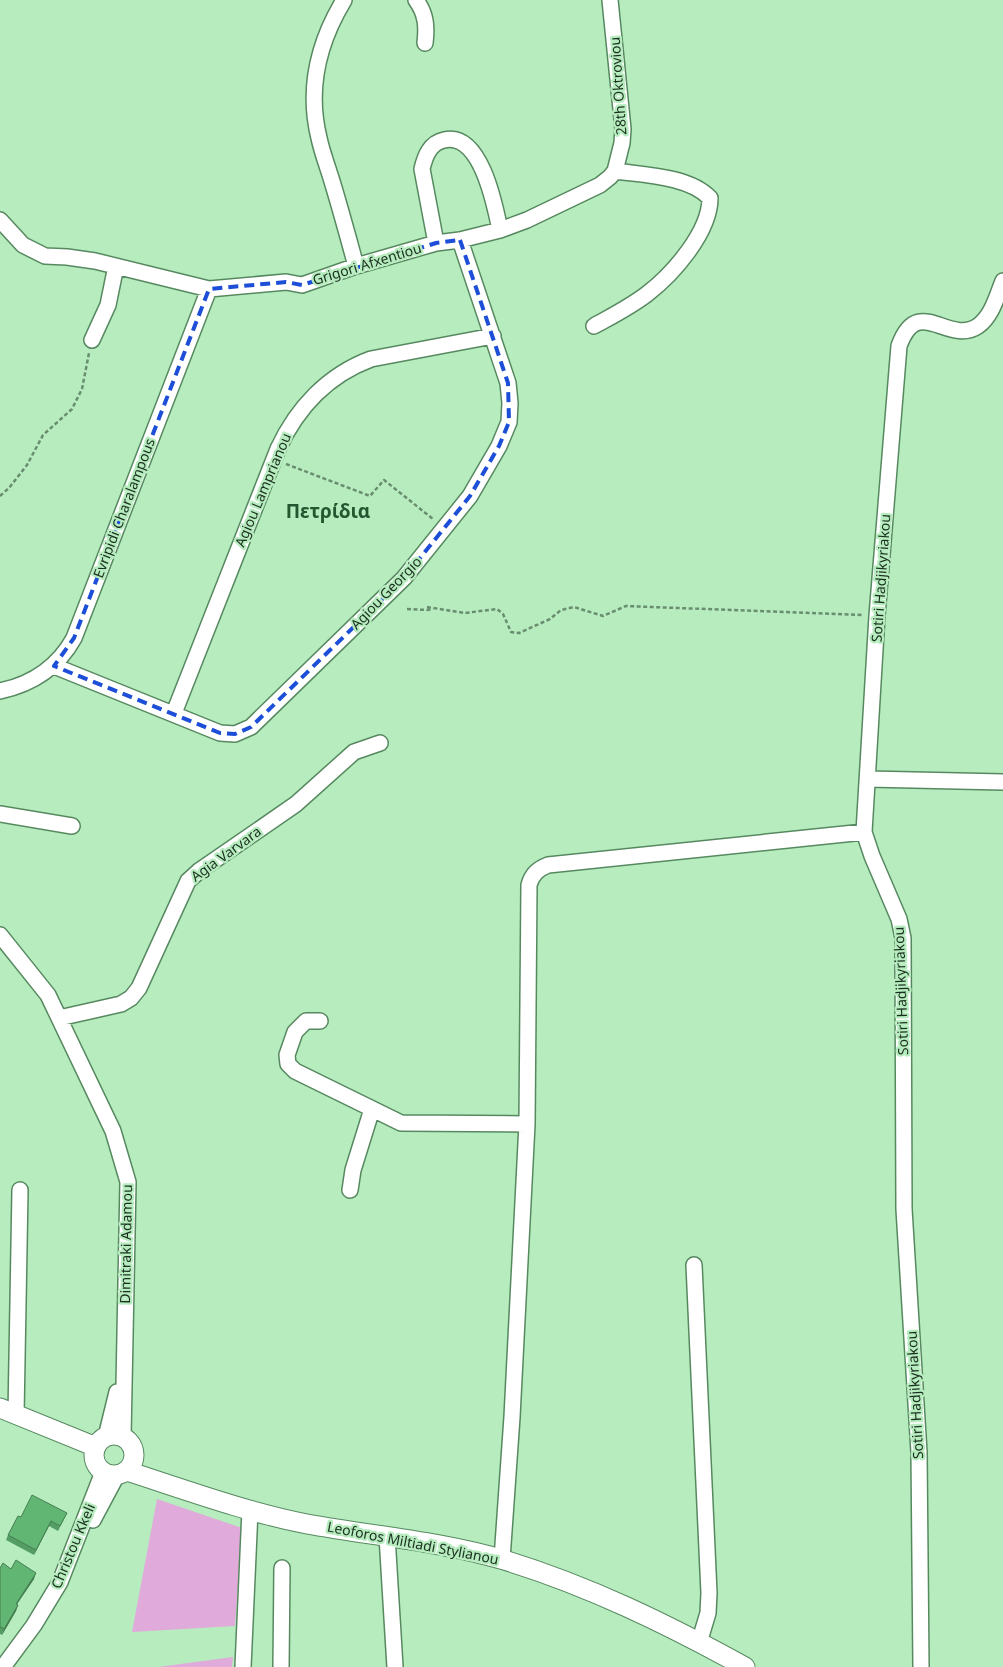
<svg xmlns="http://www.w3.org/2000/svg" width="1003" height="1667" viewBox="0 0 1003 1667" font-family="'Noto Sans',sans-serif">
	<style>
		.green { fill: #e0aadb }
		.lines { fill: none; stroke-linecap: round; stroke-linejoin: round }
		.minor-casing { stroke: #578960; stroke-width: 18 }
		.major-casing { stroke: #578960; stroke-width: 21 }
		.path { stroke: #698e6f; stroke-width: 2.5; stroke-dasharray: 4 2.5; stroke-linecap: butt }
		.minor { stroke: #fff; stroke-width: 15 }
		.major { stroke: #fff; stroke-width: 19 }
		.wall { fill: #549d64 }
		.shaded-wall { fill: #457f51 }
		.building { fill: #62b674; stroke: #457f51 }
		.marked { fill: none; stroke: #1d4ed8; stroke-width: 4; stroke-dasharray: 10 6; stroke-linejoin: round }
		.labels { text-anchor: middle; stroke-width: 4.5; stroke-linejoin: round; paint-order: stroke }
		.street-label { font-size: 14px; fill: #1a2f1e; stroke: #b7ecbf }
		.district-label { font-size: 19px; font-weight: bold; fill: #245630; stroke: #b7ecbf }
	</style>
	<rect width="100%" height="100%" fill="#b7ecbf"/>
	<path class="green" d="M157 1499 242 1528 235 1626 132 1632Z
		M233 1657 232 1667H158Z"/>
	<g class="lines">
		<g class="minor-casing">
			<path id="minor" d="M344 0C318 43 307 89 319 138 322 152 327 165 331 178 340 207 348 237 356 266
				M416 0C426 14 427 26 425 43
				M0 220 23 245 45 256 67 257 95 261 209 289 286 282 302 285 356 266 436 243 460 240 500 230 527 220 600 185 610 177 615 171 622 143 623 129 610 0
				M436 243 422 169C425 156 430 143 444 140 481 131 495 206 500 230
				M594 326C612 316 630 307 647 294 673 274 710 232 710 198 689 176 644 175 615 171
				M92 340 108 305 116 266
				M54 666 220 733 235 734 251 727 404 578 470 496 499 446 509 422 510 403 508 383 460 240
				M0 691C33 684 58 667 74 638L209 289
				M174 713 278 449C297 408 328 375 371 359L493 336
				M868 779 1003 782
				M0 814 72 826
				M0 935 48 995 113 1131 128 1182 123 1437
				M59 1018 121 1004 131 998 139 988 188 881 199 871 296 804 354 752 380 743
				M320 1021H306L295 1032 287 1055 288 1064 295 1071 401 1123 527 1124
				M350 1190 353 1170 372 1109
				M694 1265 709 1593 708 1613 699 1643
				M16 1415 20 1190
				M106 1437 117 1392
				M93 1520 117 1475
				M387 1536 395 1667
				M502 1559 512 1417 527 1124 529 885C532 874 538 869 548 865L864 832
				M3 1667 34 1625 60 1582 103 1472
				M243 1667 250 1510
				M281 1667 282 1568
				M921 1667 919 1452 904 1209 903 938 899 919 872 856 864 832 877 616 899 346C918 293 948 346 978 326 992 316 997 296 1003 281"/>
		</g>
		<g class="major-casing">
			<path id="major" d="M0 1408 96 1447
				M94 1455a20 20 0 1 1 40 0a20 20 0 1 1-40 0Z
				M127 1471C186 1490 246 1512 307 1524 373 1536 440 1541 504 1560 589 1586 667 1624 745 1667"/>
		</g>
		<path class="path" d="M286 464 370 496 384 480 433 519
			M0 496 9 488 27 465 43 435 72 409 82 389 89 353
			M427 607 465 613 497 609 503 614 511 632 519 633 550 619 561 610 574 607 603 616 626 606 863 615
			M407 609 427 610 433 609"/>
		<use href="#minor" class="minor"/>
		<use href="#major" class="major"/>
	</g>
	<path class="wall" d="M67 1513 58 1531 49 1526 34 1555 6 1540 8 1535 21 1517Z
		M0 1568 11 1569 34 1579 17 1604 18 1605 16 1611 2 1635 0 1634Z"/>
	<path class="shaded-wall" d="M51 1521 49 1526 34 1555 36 1550Z
		M36 1573 34 1579 13 1610 16 1604Z
		M18 1605 16 1611 2 1635 4 1629Z"/>
	<path class="building" d="M32 1495 67 1513 60 1526 51 1521 36 1550 8 1535 18 1516 21 1517Z
		M16 1560 36 1573 16 1604 18 1605 4 1629 1 1627 0 1628V1568L3 1563 11 1569Z"/>
	<path class="marked" d="M460 240 508 383 509 422 499 446 470 496 404 578 251 727 235 734 220 733 54 666 74 638 209 289 286 282 302 285 436 243Z"/>
	<g class="labels">
		<g class="street-label">
			<text transform="translate(618 86) rotate(-94)" y="5">28th Oktroviou</text>
			<text transform="translate(367 264) rotate(-17)" y="5">Grigori Afxentiou</text>
			<text transform="translate(263 490) rotate(-67)" y="5">Agiou Lamprianou</text>
			<text transform="translate(124 508) rotate(-69)" y="5">Evripidi Charalampous</text>
			<text transform="translate(881 578) rotate(-86)" y="5">Sotiri Hadjikyriakou</text>
			<text transform="translate(386 593) rotate(-46)" y="5">Agiou Georgio</text>
			<text transform="translate(226 854) rotate(-36)" y="5">Agia Varvara</text>
			<text transform="translate(901 991) rotate(-92)" y="5">Sotiri Hadjikyriakou</text>
			<text transform="translate(126 1244) rotate(-89)" y="5">Dimitraki Adamou</text>
			<text transform="translate(915 1395) rotate(-93)" y="5">Sotiri Hadjikyriakou</text>
			<text transform="translate(413 1543) rotate(11)" y="5">Leoforos Miltiadi Stylianou</text>
			<text transform="translate(73 1546) rotate(-67)" y="5">Christou Kkeli</text>
		</g>
		<g class="district-label">
			<text x="328" y="518">Πετρίδια</text>
		</g>
	</g>
</svg>
